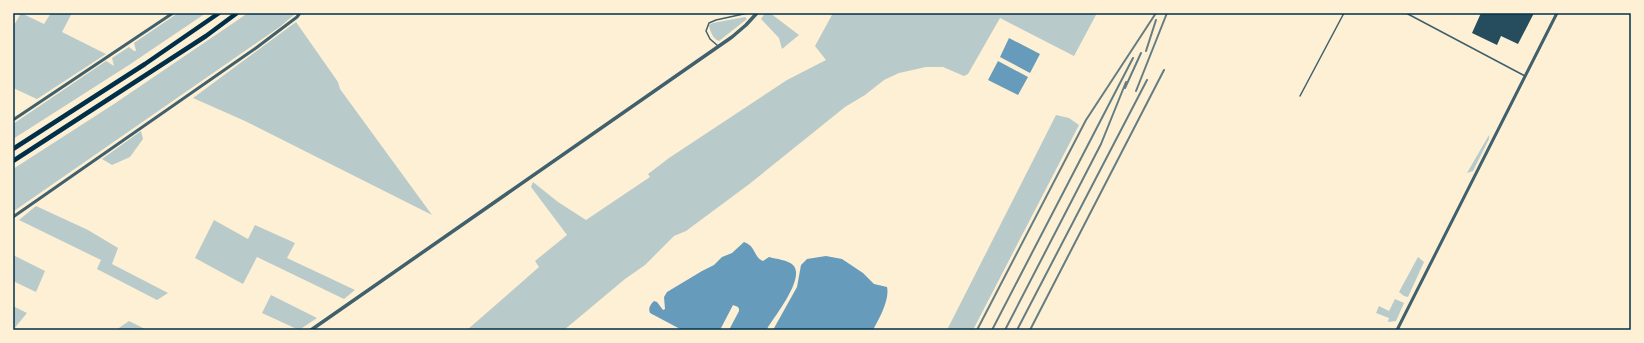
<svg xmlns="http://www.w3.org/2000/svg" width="1644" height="343" viewBox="0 0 1644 343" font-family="'Open Sans',sans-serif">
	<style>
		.green { fill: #b9caca }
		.water { fill: #669bbc }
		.building { fill: #264d5e }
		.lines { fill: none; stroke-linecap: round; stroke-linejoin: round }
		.service { stroke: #3f606c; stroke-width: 1.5 }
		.minor { stroke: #3f606c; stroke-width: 3 }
		.tertiary { stroke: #3f606c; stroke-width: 3.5 }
		.primary { stroke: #003049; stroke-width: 4.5 }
		.rail { stroke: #657d81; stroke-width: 2 }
		.neatline { fill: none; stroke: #003049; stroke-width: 1.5 }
	</style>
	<rect width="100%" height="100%" fill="#fdf0d5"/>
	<path class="green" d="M21 13 44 24 51 13H72L62 32 106 54 37 99 13 88V27Z
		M178 13H206L129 65 13 139V124L106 61 114 66 112 58 129 47 134 51H136L134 43Z
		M248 13H296L281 26 14 211 13 169 114 104Z
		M765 13H770L799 35 782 49 779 38 761 19Z
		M833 13H1097L1074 56 1000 18 968 74 964 76 943 67H926L899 73 884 80 865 95 845 107 748 185 686 231 674 236 645 265 625 279 564 330H467L539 267 535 261 567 235 531 187 533 182 558 202 586 220 650 177 648 174 669 158 787 80 826 60 815 46Z
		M745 17 747 19 719 41C713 39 710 31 709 25L713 23Z
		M296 22 338 82 340 89 432 215 245 121 193 98Z
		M1056 115 1069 118 1079 125 973 330H947Z
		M141 131 143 139 130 157 112 165 102 159Z
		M1489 135V139L1473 171 1467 173Z
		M36 206 88 230 118 248 112 264 168 293 157 300 97 269 101 260 19 220Z
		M214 220 248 239 255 225 295 243 287 258 355 290 344 299 257 257 243 284 195 258Z
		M13 255 45 271 36 292 13 281Z
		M1418 257 1424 262 1408 297 1404 296 1399 292Z
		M271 295 317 318 299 330 262 313Z
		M1395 299 1404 303 1396 321 1388 322 1389 318 1376 313 1379 306 1389 311Z
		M13 306 27 313 13 330Z
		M129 321 147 330H116Z"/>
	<path class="water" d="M1009 38 1040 54 1030 73 1000 57Z
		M998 61 1028 77 1018 95 988 80Z
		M744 242C756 246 754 258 763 261L769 257C776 259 788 260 793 265 806 278 774 317 767 329L729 330 739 311V309L738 307 733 305 720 330H682L650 313C648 308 650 305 654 301L657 302 663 310 665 309 664 297 667 292 702 271 714 265 722 257 732 253Z
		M826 256 842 259 863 273 874 284 887 287C890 299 879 319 873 330H773L797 287 801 265 807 259Z"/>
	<path class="building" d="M1481 13H1534L1518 44 1501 36 1497 45 1472 33Z"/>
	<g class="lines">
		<path class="service" d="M1406 13 1525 76
			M718 46 710 39 706 31 709 23 716 20 748 13
			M1300 96 1344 13"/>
		<path class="minor" d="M13 120 173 13
			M13 217 256 48 297 17 300 13
			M1397 330 1557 13"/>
		<path class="tertiary" d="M311 330 732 37 746 25 757 13"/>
		<path class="primary" d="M13 149 145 64 219 13
			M13 161 206 36 237 13"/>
		<path class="rail" d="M1146 51 1156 20
			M1125 88 1141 53
			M1136 91 1167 13
			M977 330 1086 120 1156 13
			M992 330 1133 58
			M1005 330 1101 144 1126 82
			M1017 330 1147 80
			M1030 330 1164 70"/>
	</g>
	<rect width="1644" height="343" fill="none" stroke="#fdf0d5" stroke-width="28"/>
	<rect x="14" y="14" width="1616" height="315" class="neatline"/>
</svg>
